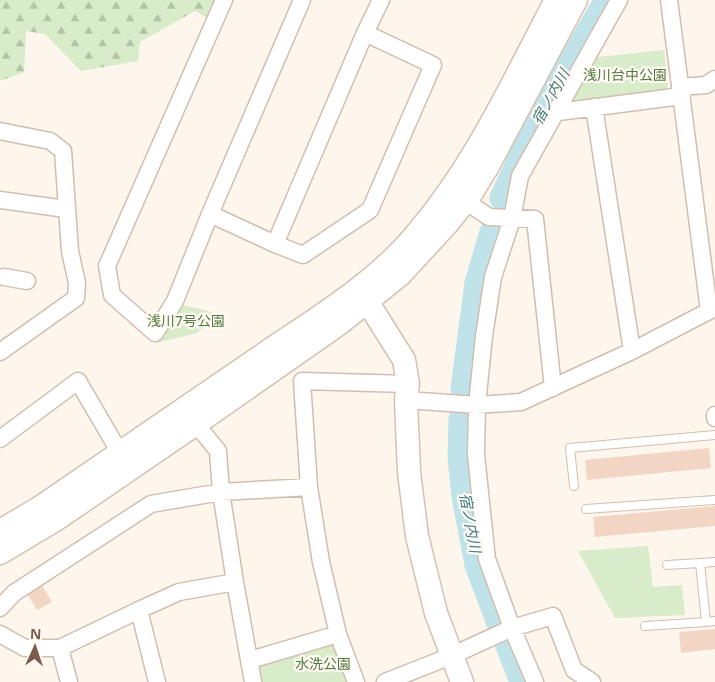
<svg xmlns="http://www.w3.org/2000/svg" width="715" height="682" viewBox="0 0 715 682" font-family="'Noto Sans','Noto Sans JP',sans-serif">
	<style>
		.forest { fill: url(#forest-firs) }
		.park { fill: #d8ecc9 }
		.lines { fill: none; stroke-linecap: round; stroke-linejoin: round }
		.river { stroke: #bfe3e8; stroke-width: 25 }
		.building { fill: #f3d5c3 }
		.lane-casing { stroke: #d1beb0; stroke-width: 10 }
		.street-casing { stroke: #d1beb0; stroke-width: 19 }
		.secondary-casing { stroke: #d6c0b0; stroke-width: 25 }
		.lane { stroke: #fff; stroke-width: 8 }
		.street { stroke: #fff; stroke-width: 16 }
		.secondary { stroke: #fff; stroke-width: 22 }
		.labels { text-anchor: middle; stroke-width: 4.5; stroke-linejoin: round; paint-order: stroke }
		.park-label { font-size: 14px; fill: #537a41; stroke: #fffaf3 }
		.water-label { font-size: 15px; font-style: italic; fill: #437c86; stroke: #fffaf3 }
	</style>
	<defs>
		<pattern id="forest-firs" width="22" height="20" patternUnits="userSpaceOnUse" patternTransform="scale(1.25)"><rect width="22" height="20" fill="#d8ecc9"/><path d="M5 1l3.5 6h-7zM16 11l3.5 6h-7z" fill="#b4c2a5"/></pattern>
	</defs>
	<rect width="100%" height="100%" fill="#fdf6ec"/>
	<path class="forest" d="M0 0H216L208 19 195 11 140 42 138 61 81 71 45 34 26 31 24 72 0 81Z"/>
	<path class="park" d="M664 50 668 85 665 92 571 102 598 57Z
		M179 304 219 314 197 333 156 343Z
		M648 546 653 587 682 585 685 615 615 618 578 551Z
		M335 641 349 682H257L254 663Z"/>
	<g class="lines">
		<path class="river" d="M502 198 544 107 607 0
			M463 389 477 283 492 232
			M461 419 460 458 464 496 477 565 499 623
			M507 643 522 682"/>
	</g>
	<path class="building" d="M709 448 711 468 587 480 585 460Z
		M715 506V526L595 537 593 517Z
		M41 584 52 602 37 610 26 592Z
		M715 629V649L681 653 679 632Z"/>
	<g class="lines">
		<g class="lane-casing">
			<path id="lane" d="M574 486 570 448 715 435
				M586 509 715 500
				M715 562 700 563 706 622 715 621
				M667 565 700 563
				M645 626 706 622"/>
		</g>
		<g class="street-casing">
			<path id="street" d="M224 0 107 266 112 295 155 333 175 301 210 214 302 0
				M680 87 706 85 715 79
				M594 107 632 351
				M558 112 682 96
				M0 131 50 141 63 151 70 251 77 283 76 298 0 352
				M0 200 66 209
				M465 201 489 217 535 219 553 388
				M210 214 275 244 365 33 381 0
				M275 244 303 255 370 210 433 65 365 33
				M4 277 27 281
				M406 400 477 405 521 402 632 351 709 311 669 0
				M715 415V418
				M196 424 218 451 221 492 235 582 253 682
				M0 439 78 381 120 453
				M0 608 14 593 151 504 221 492 309 487
				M139 610 157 682
				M0 634 25 648H60L139 610 179 592 235 582
				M60 648 69 682
				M250 660 338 634
				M356 682 338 634 321 562 309 487 302 381 408 384
				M385 682 451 656 512 628 553 616 574 670 592 682
				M535 682 512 628 487 559 476 455 477 405 484 336 493 277 512 219 520 176 619 0"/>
		</g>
		<g class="secondary-casing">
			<path id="secondary" d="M360 290 404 360 408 384 406 400 409 472 417 536 436 613 462 682
				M0 531 39 508C113 457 187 407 261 356 315 319 375 284 417 233 476 164 514 79 556 0
				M0 553 57 519 196 424 339 324 400 275 448 223 471 194 488 166 576 0"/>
		</g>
		<use href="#lane" class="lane"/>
		<use href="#street" class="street"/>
		<use href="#secondary" class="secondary"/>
	</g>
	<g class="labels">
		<g class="park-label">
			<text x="625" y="80">浅川台中公園</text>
			<text x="186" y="326">浅川7号公園</text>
			<text x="323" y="669">水洗公園</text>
		</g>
		<g class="water-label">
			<text transform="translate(551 97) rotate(-61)" y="5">宿ノ内川</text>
			<text transform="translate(470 523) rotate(80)" y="5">宿ノ内川</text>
		</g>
	</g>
	<g transform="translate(35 647) rotate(3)" stroke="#fffaf3" stroke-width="4" paint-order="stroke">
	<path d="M0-4L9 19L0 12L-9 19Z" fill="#7a5c4d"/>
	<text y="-8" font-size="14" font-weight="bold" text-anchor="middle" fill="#7a5c4d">N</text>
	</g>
</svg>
